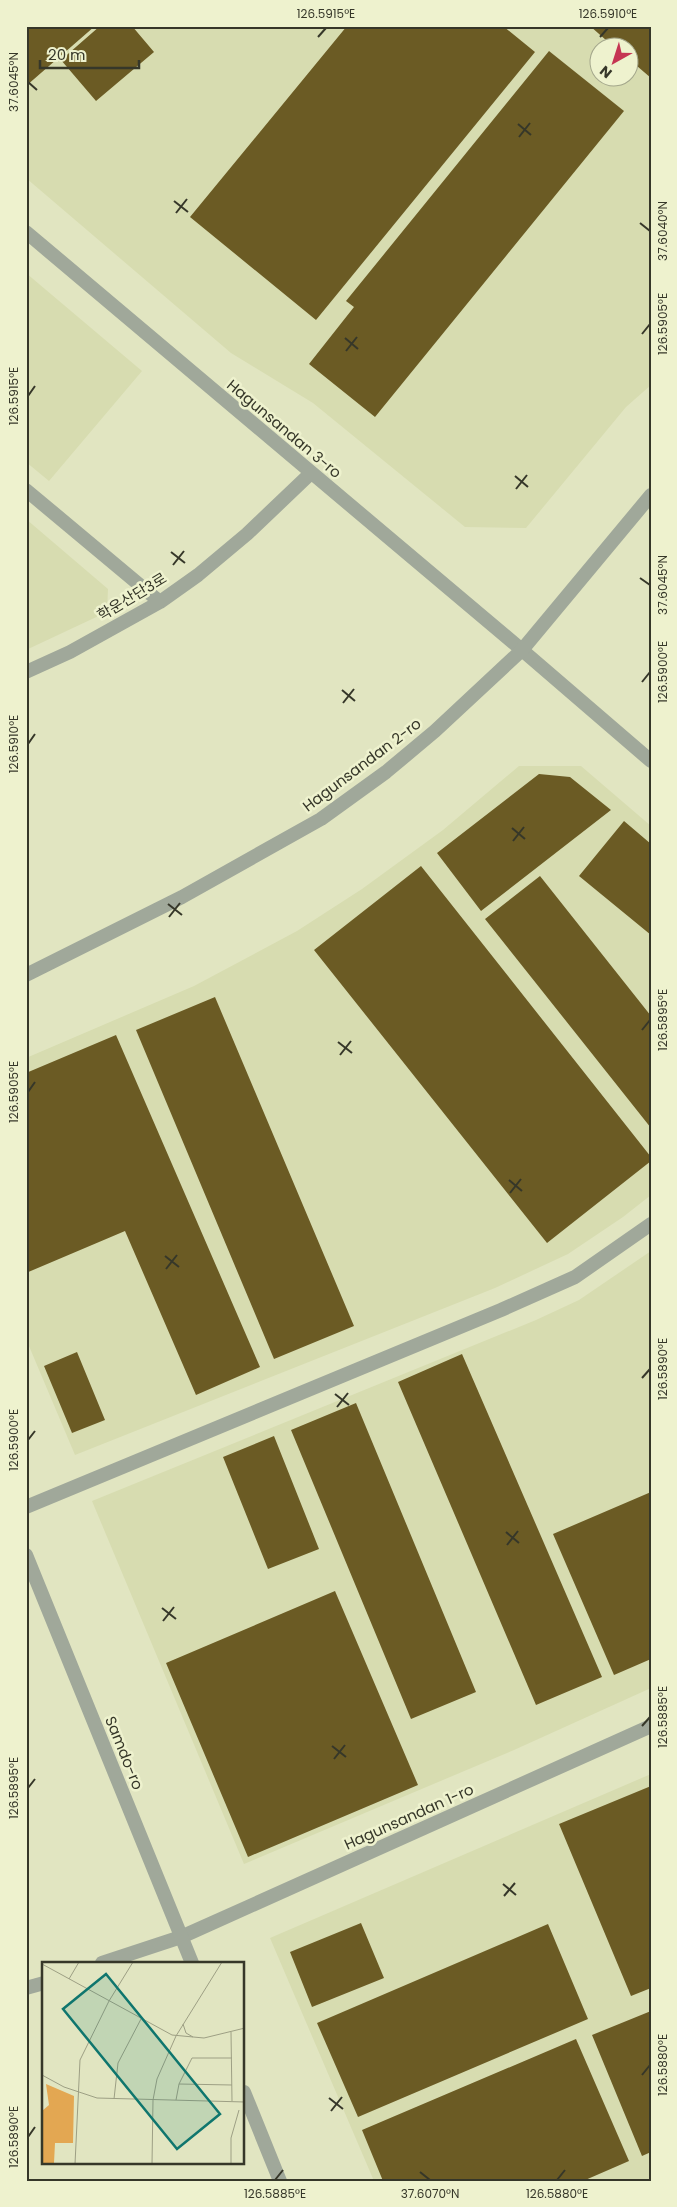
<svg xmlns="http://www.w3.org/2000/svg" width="677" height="2207" viewBox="0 0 677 2207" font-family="Poppins,'Noto Sans KR',sans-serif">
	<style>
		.built { fill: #d7dcb0; fill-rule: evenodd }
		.building { fill: #6b5b24 }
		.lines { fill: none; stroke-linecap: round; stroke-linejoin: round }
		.minor { stroke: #a0a89a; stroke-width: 14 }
		.tertiary { stroke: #a0a89a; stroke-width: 14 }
		.ticks { fill: none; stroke: #363729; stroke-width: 2 }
		.labels { text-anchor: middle; stroke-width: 5; stroke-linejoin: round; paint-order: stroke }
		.street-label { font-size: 15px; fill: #363729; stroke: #eef2ce }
		.inset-road { fill: none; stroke: #9d9f84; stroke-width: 1 }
		.view { fill: #0f766e; fill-opacity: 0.15; stroke: #0f766e; stroke-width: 2.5 }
		.inset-edge { fill: none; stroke: #363729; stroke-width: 2.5 }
		.neatline { fill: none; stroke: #363729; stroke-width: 2 }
		.ticks-label { font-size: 12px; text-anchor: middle; fill: #363729 }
	</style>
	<rect width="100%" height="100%" fill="#e1e5c1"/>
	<path class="built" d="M26 26H651V385L626 407 526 528 465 527 313 403 231 353 26 178ZM600 48H630V78H600Z
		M26 273 142 371 49 481 26 462Z
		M26 519 108 589 107 612 26 650Z
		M519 766H581L651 826V1195L623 1217 568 1254 495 1288 75 1455 26 1339V1058L194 986 297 931 362 889 443 830Z
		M651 1251V1688L514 1750 244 1864 92 1501 536 1320 579 1300Z
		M651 1774V2181H374L270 1938Z"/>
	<path class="building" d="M26 26H95L26 86Z
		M100 26H132L154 52 96 101 61 60Z
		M347 26H503L535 52 316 320 190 217Z
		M590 26H651V78L630 60V48H615Z
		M549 51 624 111 375 417 309 364 354 307 346 301Z
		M539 774 570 777 611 810 481 911 437 853Z
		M624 821 651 844V935L579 876Z
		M421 866 651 1157V1161L547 1243 314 950Z
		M540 876 651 1016V1128L485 919Z
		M215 997 354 1326 274 1359 136 1030Z
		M116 1035 260 1367 196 1395 125 1231 26 1273V1073Z
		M77 1352 105 1420 72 1433 44 1366Z
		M462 1354 602 1677 536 1705 398 1382Z
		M356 1403 476 1692 411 1719 291 1430Z
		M274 1436 319 1549 268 1569 223 1457Z
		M651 1492V1659L614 1675 553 1534Z
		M335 1591 418 1785 248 1857 166 1663Z
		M651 1786V1988L631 1996 559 1824Z
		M361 1923 384 1978 312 2007 290 1952Z
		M548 1924 588 2019 358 2117 317 2023Z
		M651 2011V2152L642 2156 592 2035Z
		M576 2039 629 2161 583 2181H383L362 2130Z"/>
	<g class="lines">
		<path class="minor" d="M26 232 522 650 651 761
			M26 490 160 602
			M26 672 70 652 160 602 198 575 247 534 311 473
			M26 1507 501 1310 575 1277 651 1224
			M102 1963 181 1937 651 1726
			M26 1988 44 1983"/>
		<path class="tertiary" d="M26 975 182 897 321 819 386 772 435 731 522 650 651 495
			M26 1555 192 1963
			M244 2092 280 2181"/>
	</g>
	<path class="ticks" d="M318 37 326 28M600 37 608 28M28 82 37 90M518 124 531 135M519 137 530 123M174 201 188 212M176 213 187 199M640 223 650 231M642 334 650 324M345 338 358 349M346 351 357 337M28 396 35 386M515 476 528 487M516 489 527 475M171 552 185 563M173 565 184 551M640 578 650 585M642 682 650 672M342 690 355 701M343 703 354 689M28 744 35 734M512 828 525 839M513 841 524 827M168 904 182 915M169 917 180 903M642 1030 650 1020M338 1042 352 1053M340 1055 351 1041M28 1092 35 1082M509 1180 522 1191M510 1193 521 1179M165 1256 179 1267M166 1269 177 1255M642 1378 650 1369M335 1394 349 1405M337 1407 348 1393M28 1440 35 1431M506 1532 519 1543M507 1545 518 1531M162 1608 176 1619M163 1621 174 1607M642 1726 650 1717M332 1746 346 1757M334 1759 345 1745M28 1788 35 1779M503 1884 516 1895M504 1896 515 1883M642 2075 650 2065M329 2098 343 2109M331 2111 342 2097M28 2137 35 2127M420 2172 430 2180M275 2180 283 2170M557 2180 565 2170"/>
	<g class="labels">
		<g class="street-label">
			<text transform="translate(284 429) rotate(40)" y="5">Hagunsandan 3-ro</text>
			<text transform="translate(132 597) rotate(-31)" y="5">학운산단3로</text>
			<text transform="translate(362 765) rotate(-37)" y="5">Hagunsandan 2-ro</text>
			<text transform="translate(124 1753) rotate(68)" y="5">Samdo-ro</text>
			<text transform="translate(409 1817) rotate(-24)" y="5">Hagunsandan 1-ro</text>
		</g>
	</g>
	<g transform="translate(42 1962)">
		<rect width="202" height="202" fill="#e1e5c1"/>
		<path d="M4 122 32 134 31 181H13L12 201H0V149L7 143Z" fill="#e3a752"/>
		<path class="inset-road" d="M0 2 130 73 162 76 203 66M27 17 37 0M141 62 144 71 151 75M189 70 190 139M0 113 22 125 55 136 203 140M137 122 190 123M72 137 76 101 99 57M134 138 137 122 150 96H190M33 202 38 98 67 39 91 0M110 202 111 138 115 117 134 74 180 0M189 202V176L197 148"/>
		<path class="view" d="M64 12 178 152 135 187 21 47Z"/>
		<rect width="202" height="202" class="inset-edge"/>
	</g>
	<rect width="677" height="2207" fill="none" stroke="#eef2ce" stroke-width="55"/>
	<g transform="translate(614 62) rotate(219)"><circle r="24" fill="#eef2ce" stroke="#a4a78c"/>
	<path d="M0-4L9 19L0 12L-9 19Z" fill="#c53552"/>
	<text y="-8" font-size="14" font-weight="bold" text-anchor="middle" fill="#363729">N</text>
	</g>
	<path d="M40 60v8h99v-8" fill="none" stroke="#363729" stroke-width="2.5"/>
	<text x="48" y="60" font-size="15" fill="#363729" stroke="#eef2ce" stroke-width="4" paint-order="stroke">20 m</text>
	<rect x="28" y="28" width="622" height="2152" class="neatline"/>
	<g class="ticks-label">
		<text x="326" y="18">126.5915°E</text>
		<text x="608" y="18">126.5910°E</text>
		<text transform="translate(14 82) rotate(-90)" y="4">37.6045°N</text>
		<text transform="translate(663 231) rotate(-90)" y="4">37.6040°N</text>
		<text transform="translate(663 324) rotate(-90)" y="4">126.5905°E</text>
		<text transform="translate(14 396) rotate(-90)" y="4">126.5915°E</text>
		<text transform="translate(663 585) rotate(-90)" y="4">37.6045°N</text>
		<text transform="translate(663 672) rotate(-90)" y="4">126.5900°E</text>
		<text transform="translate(14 744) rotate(-90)" y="4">126.5910°E</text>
		<text transform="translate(663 1020) rotate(-90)" y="4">126.5895°E</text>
		<text transform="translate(14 1092) rotate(-90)" y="4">126.5905°E</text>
		<text transform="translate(663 1369) rotate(-90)" y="4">126.5890°E</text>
		<text transform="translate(14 1440) rotate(-90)" y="4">126.5900°E</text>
		<text transform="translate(663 1717) rotate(-90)" y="4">126.5885°E</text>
		<text transform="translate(14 1788) rotate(-90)" y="4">126.5895°E</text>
		<text transform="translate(663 2065) rotate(-90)" y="4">126.5880°E</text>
		<text transform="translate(14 2137) rotate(-90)" y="4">126.5890°E</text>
		<text x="275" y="2198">126.5885°E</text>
		<text x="430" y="2198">37.6070°N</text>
		<text x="557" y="2198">126.5880°E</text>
	</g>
</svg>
